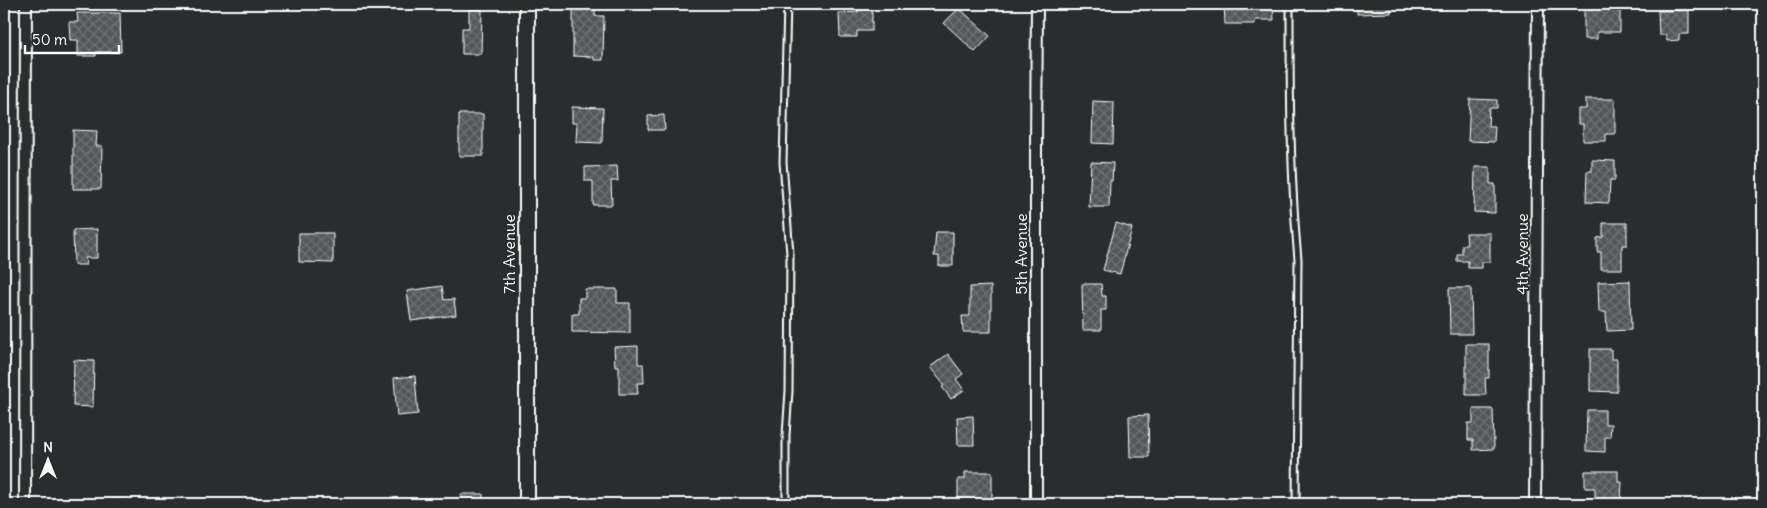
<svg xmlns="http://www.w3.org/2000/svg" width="1767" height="508" viewBox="0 0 1767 508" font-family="Delius,sans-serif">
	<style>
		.building { fill: url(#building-cross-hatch); stroke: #fff }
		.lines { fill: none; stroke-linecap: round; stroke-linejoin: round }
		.service-casing { stroke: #fff; stroke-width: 9 }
		.minor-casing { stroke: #fff; stroke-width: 14 }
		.tertiary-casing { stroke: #fff; stroke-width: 18 }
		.service { stroke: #2a2d2e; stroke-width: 5 }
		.minor { stroke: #2a2d2e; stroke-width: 10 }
		.tertiary { stroke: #2a2d2e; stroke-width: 14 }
		.labels { text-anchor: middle; stroke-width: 4; stroke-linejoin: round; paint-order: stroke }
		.street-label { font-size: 16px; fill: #fff; stroke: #2a2d2e }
	</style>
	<defs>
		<pattern id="building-cross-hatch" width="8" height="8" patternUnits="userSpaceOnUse" patternTransform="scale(1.25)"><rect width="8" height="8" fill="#555758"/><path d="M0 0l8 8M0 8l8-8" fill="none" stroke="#6e7071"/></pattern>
	</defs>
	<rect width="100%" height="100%" fill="#2a2d2e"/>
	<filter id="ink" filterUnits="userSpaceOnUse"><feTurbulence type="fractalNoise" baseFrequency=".02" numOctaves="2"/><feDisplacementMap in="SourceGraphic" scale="10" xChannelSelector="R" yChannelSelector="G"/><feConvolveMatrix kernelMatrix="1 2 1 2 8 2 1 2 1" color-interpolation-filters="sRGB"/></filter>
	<g filter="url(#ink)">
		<path class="building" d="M573 4H595V16H604L603 60H594V57L573 56Z
			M858 4H872V31H857V37H840L839 13 858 12Z
			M1224 4H1273L1274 20H1255V24H1225Z
			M1357 4H1391V13L1357 14Z
			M1584 7H1620V32H1597V39H1584Z
			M959 8 990 36 975 52 944 23Z
			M469 9H482L481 54H462V28H469Z
			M1689 10V34H1679V40L1667 41 1666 35H1659L1658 11Z
			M77 13H120L121 52H96V56H78V40H70L69 22H78Z
			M1470 99 1497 100V108H1489L1488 126H1495L1494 142 1468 141Z
			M1586 99H1615V134H1606V141H1583V124H1578V109H1586Z
			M1093 101 1114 102 1113 144 1092 143Z
			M572 107 603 108 602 143 576 142 577 123H572Z
			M459 114H483V156H459Z
			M664 115 665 130H648V116Z
			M73 130 97 131 96 146H102L101 189H73Z
			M1592 160 1615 161V180H1610L1609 203 1586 202 1587 171H1592Z
			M1091 162 1113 163 1112 181H1110L1109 207H1089Z
			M617 166 618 181H611L612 205H593V181H585V167Z
			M1475 167H1490V184H1495V213L1474 212Z
			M1116 223 1132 228 1120 274 1103 270Z
			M1603 223H1627V245H1622V269H1601V252H1597V238L1603 237Z
			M97 229V258H85L86 265H74L73 230Z
			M936 232H953V266H939V256H934Z
			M299 233H333V263L299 262Z
			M1466 233H1490V262H1482V268H1468V261H1457V254H1462V245H1467Z
			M1630 281 1631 330 1607 331 1606 312H1599L1598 282Z
			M1082 284H1101L1102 296H1106V310H1101V330H1083Z
			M442 286 444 300 454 299 456 315 411 321 407 291Z
			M991 286V332H963L962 316H970V287Z
			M1449 288H1471L1472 334H1450Z
			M585 289H617V303H630V333L572 332V314H579V298H585Z
			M1466 344H1489V378H1485L1486 395H1466Z
			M638 346V364H643L644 383H637L638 394H619V366H615L614 347Z
			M1590 349H1611V359H1617V392L1590 391Z
			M948 354 963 374 956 379 964 390 951 399 942 387 944 385 930 367Z
			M74 360 94 361 93 407 73 406Z
			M415 376 418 414 397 416 394 378Z
			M1473 409H1493L1494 449 1473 450V440H1468V423H1473Z
			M1587 410H1605V424H1611L1610 437H1605V452L1586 451Z
			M1148 415 1149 457H1130L1129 416Z
			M973 416 974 445H958L957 417Z
			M1585 471H1618V482H1622L1621 500H1616V504H1595V488H1585Z
			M965 472H992V504H958V479H965Z
			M461 494H483V504H461Z
			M121 499V504H101V500Z
			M343 503V504H309Z"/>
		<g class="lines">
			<g class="service-casing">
				<path id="service" d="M1290 4C1290 89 1290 174 1298 259L1296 504
					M786 504V435L789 391 790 254 783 162 787 4"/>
			</g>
			<g class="minor-casing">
				<path id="minor" d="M25 504 26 4
					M1036 504V145L1037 4
					M1535 504 1538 4"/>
			</g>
			<g class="tertiary-casing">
				<path id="tertiary" d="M527 504V4"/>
			</g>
			<use href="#service" class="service"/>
			<use href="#minor" class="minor"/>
			<use href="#tertiary" class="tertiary"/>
		</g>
	</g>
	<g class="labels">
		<g class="street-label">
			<text transform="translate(509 254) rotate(-90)" y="6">7th Avenue</text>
			<text transform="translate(1021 254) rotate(-90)" y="6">5th Avenue</text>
			<text transform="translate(1522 254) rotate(-90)" y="6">4th Avenue</text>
		</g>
	</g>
	<rect width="1767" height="508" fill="none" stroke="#2a2d2e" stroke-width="20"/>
	<rect x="10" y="10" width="1747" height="488" fill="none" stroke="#fff" stroke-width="2" filter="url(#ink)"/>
	<g transform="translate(48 460)" stroke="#2a2d2e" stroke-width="4" paint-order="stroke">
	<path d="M0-4L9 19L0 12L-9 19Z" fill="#ffffff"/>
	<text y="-8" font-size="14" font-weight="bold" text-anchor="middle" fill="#ffffff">N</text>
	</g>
	<path d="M25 45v8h94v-8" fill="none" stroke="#ffffff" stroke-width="2.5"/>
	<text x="32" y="45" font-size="15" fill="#ffffff" stroke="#2a2d2e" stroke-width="4" paint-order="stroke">50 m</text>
</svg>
